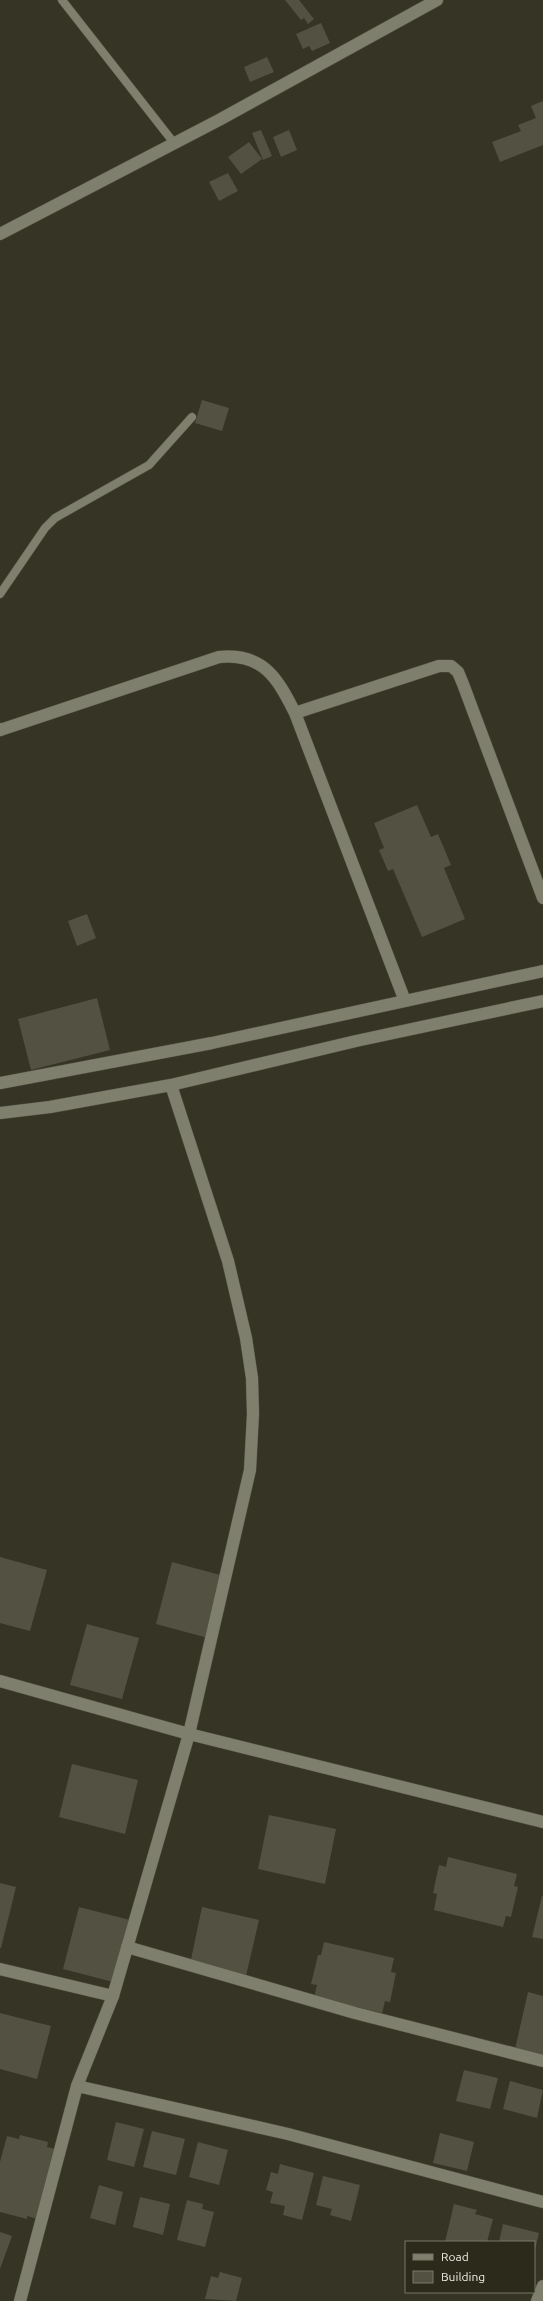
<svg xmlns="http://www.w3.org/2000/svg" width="543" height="2301" viewBox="0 0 543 2301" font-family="Ubuntu,sans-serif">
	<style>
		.building { fill: #535242 }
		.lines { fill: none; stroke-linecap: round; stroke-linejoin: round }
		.lane-casing { stroke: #525145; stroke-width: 9 }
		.street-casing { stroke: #525145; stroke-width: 13 }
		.secondary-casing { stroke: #525145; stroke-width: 13 }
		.lane { stroke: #7f7f6e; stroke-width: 8 }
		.street { stroke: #7f7f6e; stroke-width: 12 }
		.secondary { stroke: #7f7f6e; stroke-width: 12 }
	</style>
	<rect width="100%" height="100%" fill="#353425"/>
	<path class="building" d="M285 0H299L314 19 308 24 304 18 301 20Z
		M321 23 330 43 312 51 309 46 303 49 296 34Z
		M267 57 274 72 250 82 244 67Z
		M543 101V145L500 162 492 142 521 131 518 125 536 118 531 106Z
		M261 130 272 156 263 160 252 133Z
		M289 130 297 150 281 157 273 137Z
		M249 142 262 159 241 174 228 157Z
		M228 173 238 191 219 201 209 182Z
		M202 400 229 408 222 431 195 423Z
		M417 805 431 837 438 834 451 865 444 868 465 919 422 937 393 869 388 871 379 850 384 848 374 823Z
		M87 914 96 938 77 946 68 921Z
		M97 998 110 1050 31 1070 18 1019Z
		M0 1557 47 1570 30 1631 0 1623Z
		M172 1562 224 1576 208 1638 156 1624Z
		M87 1624 139 1638 122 1699 70 1685Z
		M72 1764 138 1780 125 1834 59 1817Z
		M269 1815 336 1829 325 1884 258 1869Z
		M448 1857 517 1874 514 1886 518 1887 511 1917 506 1916 503 1927 434 1910 437 1894 433 1893 439 1865 446 1867Z
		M0 1883 16 1887 1 1948H0Z
		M542 1896H543V1939L532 1937Z
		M79 1907 130 1920 113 1982 63 1969Z
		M202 1907 259 1920 246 1976 190 1964Z
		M324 1942 394 1958 391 1972 396 1973 390 2002 385 2001 382 2013 314 1998 317 1985 311 1984 318 1955H321Z
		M528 1992 543 1996V2056L515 2049Z
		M0 2013 51 2026 37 2079 0 2069Z
		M464 2070 498 2078 490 2109 456 2101Z
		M510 2081 543 2090 537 2118 503 2109Z
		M116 2122 144 2129 134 2167 107 2160Z
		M152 2131 185 2139 176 2175 143 2167Z
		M440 2133 474 2142 467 2171 433 2163Z
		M20 2135 48 2142 47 2147 59 2150 41 2220 27 2216V2219L0 2212V2162L7 2136 19 2139Z
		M198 2142 228 2150 219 2185 189 2177Z
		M280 2164 314 2173 302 2220 283 2215 285 2206 270 2203 273 2192 266 2190 271 2172 278 2174Z
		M323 2176 360 2185 351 2221 330 2215 332 2209 316 2205Z
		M99 2185 123 2192 115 2225 90 2218Z
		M140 2197 170 2204 163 2235 133 2227Z
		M187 2200 203 2204 202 2209 214 2212 205 2247 177 2240Z
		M454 2204 477 2210 475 2214 493 2219 487 2242H445Z
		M503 2224 539 2233 535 2250 534 2242H499Z
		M0 2232 12 2236 0 2269Z
		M220 2272 242 2278 236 2301 205 2299 211 2276 218 2278Z"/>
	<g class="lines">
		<g class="lane-casing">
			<path id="lane" d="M62 0 174 143
				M0 594 45 528 55 518 149 465 192 417"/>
		</g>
		<g class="street-casing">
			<path id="street" d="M0 234 219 120 437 0
				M295 713 439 666H451L458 672 463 684 543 898
				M0 730 219 657C263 653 277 677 295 713L405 1001
				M127 1947 355 2013 543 2061
				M0 1969 113 1996
				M77 2086 288 2134 543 2202"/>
		</g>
		<g class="secondary-casing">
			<path id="secondary" d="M0 729V730
				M0 1083 212 1043 543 971
				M0 1113 50 1107 171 1085 356 1041 543 1001
				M0 1681 189 1734 543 1822
				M20 2301 77 2086 113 1996 189 1734 250 1470 253 1414 252 1378 246 1338 228 1261 171 1085
				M537 2301 543 2286"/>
		</g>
		<use href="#lane" class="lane"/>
		<use href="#street" class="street"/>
		<use href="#secondary" class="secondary"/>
	</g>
	<rect x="405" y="2241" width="130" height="52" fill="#2b2a1b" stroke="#79786b"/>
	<rect x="413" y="2254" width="20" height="6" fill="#7f7f6e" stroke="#79786b"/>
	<text x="441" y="2261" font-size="12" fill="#edece3">Road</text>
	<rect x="413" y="2271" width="20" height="12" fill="#535242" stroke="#79786b"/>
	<text x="441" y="2281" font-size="12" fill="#edece3">Building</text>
</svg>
